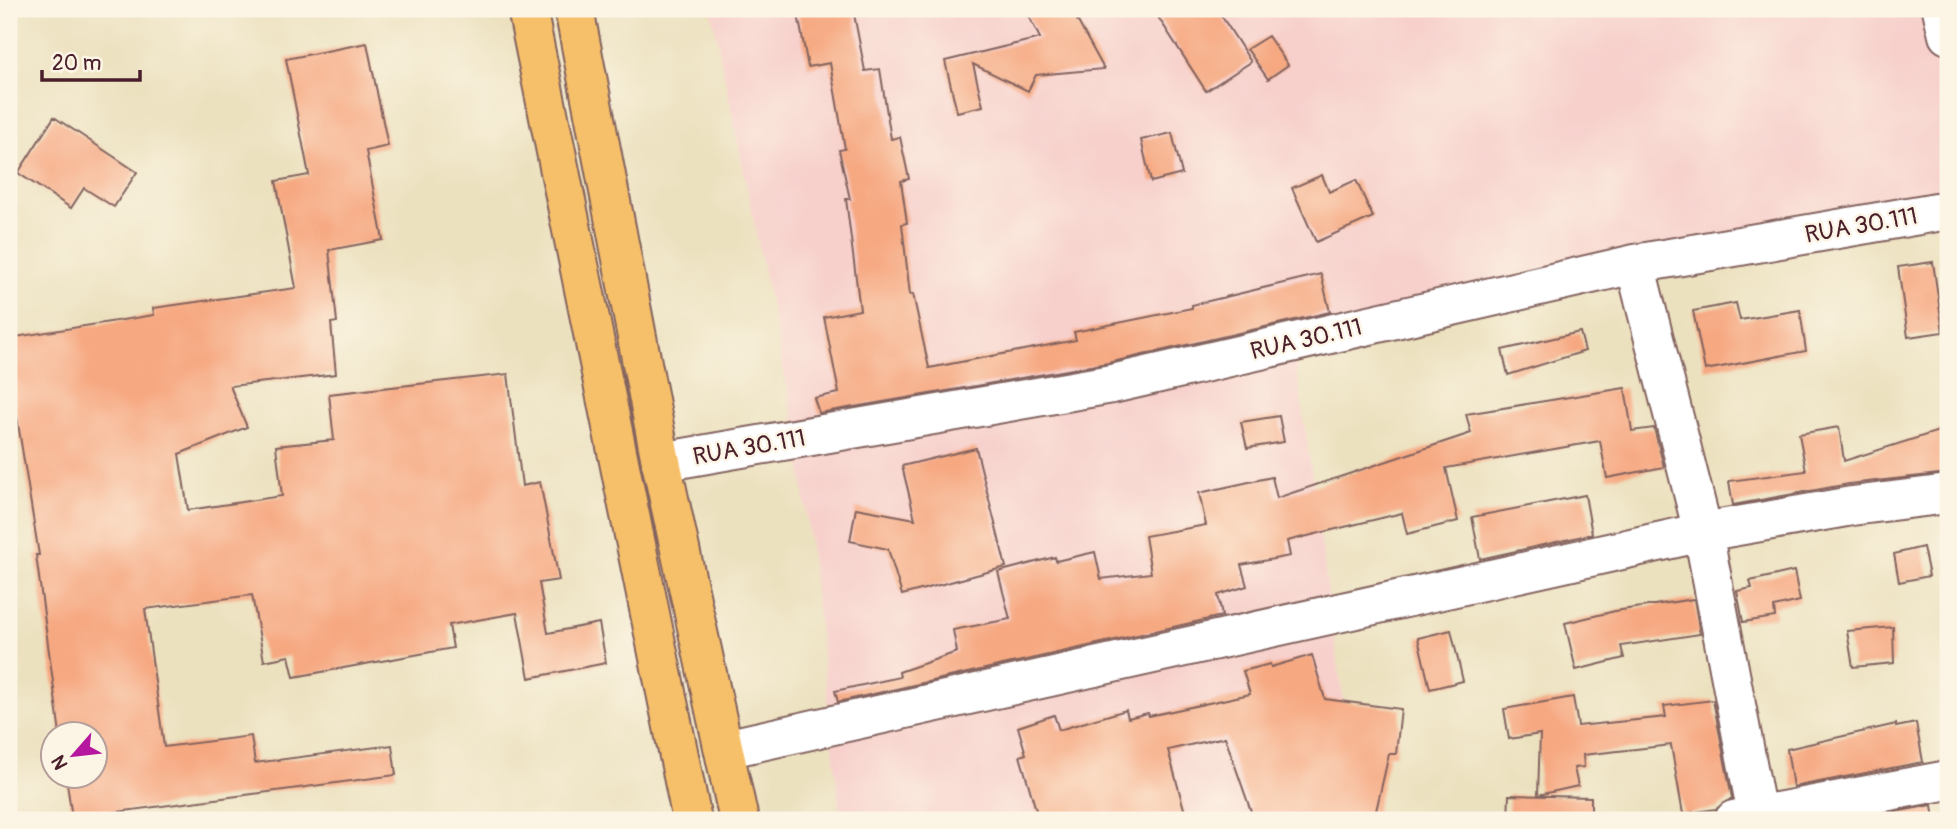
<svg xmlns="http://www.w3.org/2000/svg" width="1957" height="829" viewBox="0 0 1957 829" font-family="Pangolin,sans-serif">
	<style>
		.built { fill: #f7d0cc }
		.building { fill: #f6a881 }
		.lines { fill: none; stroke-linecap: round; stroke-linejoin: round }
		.minor-casing { stroke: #83635f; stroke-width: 42 }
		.highway-casing { stroke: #83635f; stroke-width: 42 }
		.minor { stroke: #fff; stroke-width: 38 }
		.highway { stroke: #f6c06b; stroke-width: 38 }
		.labels { text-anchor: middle; stroke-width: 5; stroke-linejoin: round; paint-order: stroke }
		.street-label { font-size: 24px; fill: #4a1f2b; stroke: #fcf5e5 }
	</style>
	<rect width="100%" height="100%" fill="#fcf5e5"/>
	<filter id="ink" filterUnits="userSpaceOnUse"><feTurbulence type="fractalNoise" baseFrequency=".0143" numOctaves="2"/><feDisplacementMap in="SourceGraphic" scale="14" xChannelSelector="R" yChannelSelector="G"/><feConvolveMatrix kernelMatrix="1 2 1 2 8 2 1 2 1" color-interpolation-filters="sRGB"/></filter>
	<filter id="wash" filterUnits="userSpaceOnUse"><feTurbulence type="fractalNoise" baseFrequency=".00686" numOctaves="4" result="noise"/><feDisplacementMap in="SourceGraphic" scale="28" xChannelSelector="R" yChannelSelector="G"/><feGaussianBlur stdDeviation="1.57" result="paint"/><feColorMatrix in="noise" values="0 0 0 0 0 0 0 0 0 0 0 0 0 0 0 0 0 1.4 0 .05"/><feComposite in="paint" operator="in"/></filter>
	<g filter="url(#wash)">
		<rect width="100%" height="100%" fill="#ece1bf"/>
		<path class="built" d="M711 9H1941L1948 44V212L1293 342 1360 820H841L798 441Z"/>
		<g id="blocks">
			<path class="building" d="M797 9H853L865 71 880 69 891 139 900 137 909 179 901 181 907 223 902 224 910 295 913 294 929 368 1076 340 1074 332 1192 308V305L1321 274 1330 312 1108 363 819 413 814 398 839 393 824 317 860 310 846 199H850L839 150 845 149 830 63 808 67Z
				M1025 9H1071L1104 69 1036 75 1028 91 973 64 983 106 957 112 945 61 1040 38Z
				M1153 9H1217L1251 62 1206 91Z
				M1268 36 1288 65 1268 79 1247 49Z
				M367 43 388 146 366 151 383 240 329 250 337 322 331 323 336 374 230 386 247 427 179 454 188 510 282 496 276 446 334 440 329 394 508 374 522 486 540 482 559 580 539 583 548 633 599 623 606 663 529 678 517 613 449 625 453 648 294 677 289 656 264 661 252 595 145 609 164 747 251 736 255 763 392 745 396 775 72 818 66 776H94V734H60L36 555H39L9 367V338L154 315 153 308 296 288 276 181 309 175 286 59Z
				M54 117 137 172 114 207 84 188 71 208 18 173Z
				M1172 133 1182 174 1151 182 1141 140Z
				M1322 175 1329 192 1356 180 1373 217 1316 242 1292 188Z
				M1933 262 1943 332 1908 337 1898 267Z
				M1736 303 1740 320 1800 310 1806 351 1705 370 1693 311Z
				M1580 332 1585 351 1508 375 1502 350Z
				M1625 388 1632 431 1654 428 1664 467 1607 478 1600 441 1446 468 1458 521 1407 534 1402 513 1287 541 1290 556 1241 565 1247 586 1218 595 1222 616 838 702 835 691 900 677 899 672 957 652 953 630 1010 619 998 572 1055 557 1056 561 1095 552 1101 579 1151 573 1145 536 1206 525 1199 493 1272 477 1277 498 1471 433 1466 414Z
				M1279 416 1284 442 1247 448 1241 422Z
				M1839 427 1844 461 1948 428V473L1849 484 1733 505 1729 481 1806 471 1799 434Z
				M976 448 1006 567 902 595 888 549 850 541 856 508 915 519 902 466Z
				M1585 495 1592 534 1480 559 1472 517Z
				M1923 547 1929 576 1899 582 1894 554Z
				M1794 571 1800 601 1774 607 1775 617 1743 622 1737 591 1752 588 1750 581Z
				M1694 599 1700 634 1621 646 1624 658 1576 670 1565 623 1615 611Z
				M1893 627 1894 663 1853 667 1847 631Z
				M1451 630 1463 681 1430 689 1418 638Z
				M1312 655 1325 699 1401 709 1396 754H1389L1374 820H1254L1225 737 1168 750 1187 820H1039L1020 756 1026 754 1018 727 1054 715 1059 730 1126 710 1128 718 1148 713 1149 716 1250 694 1243 671 1270 664 1271 667Z
				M1573 697 1578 726 1666 717 1664 706 1713 700 1732 798 1716 809 1683 814 1671 745 1583 755 1584 767 1574 768 1578 786 1538 795 1540 734 1509 739 1504 709Z
				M1916 723 1923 762 1793 787 1787 749 1896 724V727Z
				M1509 795 1591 797V820H1508Z
				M1932 805 1934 820H1852Z"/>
		</g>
	</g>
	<g filter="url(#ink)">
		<use href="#blocks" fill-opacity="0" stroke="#83635f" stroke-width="2"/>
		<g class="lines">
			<g class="minor-casing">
				<path id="minor" d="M1942 9 1948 35
					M1635 264 1703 532 1758 820
					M661 462 1112 384 1635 264 1948 210
					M725 749 1703 532 1852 506 1948 494
					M1734 820 1948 780"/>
			</g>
			<g class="highway-casing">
				<path id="highway" d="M527 9 692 820
					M574 9 661 462 739 820"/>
			</g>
			<use href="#minor" class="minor"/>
			<use href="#highway" class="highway"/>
		</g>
	</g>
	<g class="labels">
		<g class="street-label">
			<text transform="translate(1861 225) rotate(-10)" y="8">RUA 30.111</text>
			<text transform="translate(1306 339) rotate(-13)" y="8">RUA 30.111</text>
			<text transform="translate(749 447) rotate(-10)" y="8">RUA 30.111</text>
		</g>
	</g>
	<rect width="1957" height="829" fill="none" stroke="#fcf5e5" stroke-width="35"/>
	<g transform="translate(74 755) rotate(242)"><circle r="33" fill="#fcf5e5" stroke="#b59f9b" stroke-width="2"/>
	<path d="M0-5L12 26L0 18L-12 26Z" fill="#b5179e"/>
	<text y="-10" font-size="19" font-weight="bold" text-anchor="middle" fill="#4a1f2b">N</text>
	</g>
	<path d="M42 70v10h98v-10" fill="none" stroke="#4a1f2b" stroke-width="3.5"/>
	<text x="52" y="70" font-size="21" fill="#4a1f2b" stroke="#fcf5e5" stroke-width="5" paint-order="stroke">20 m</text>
</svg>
